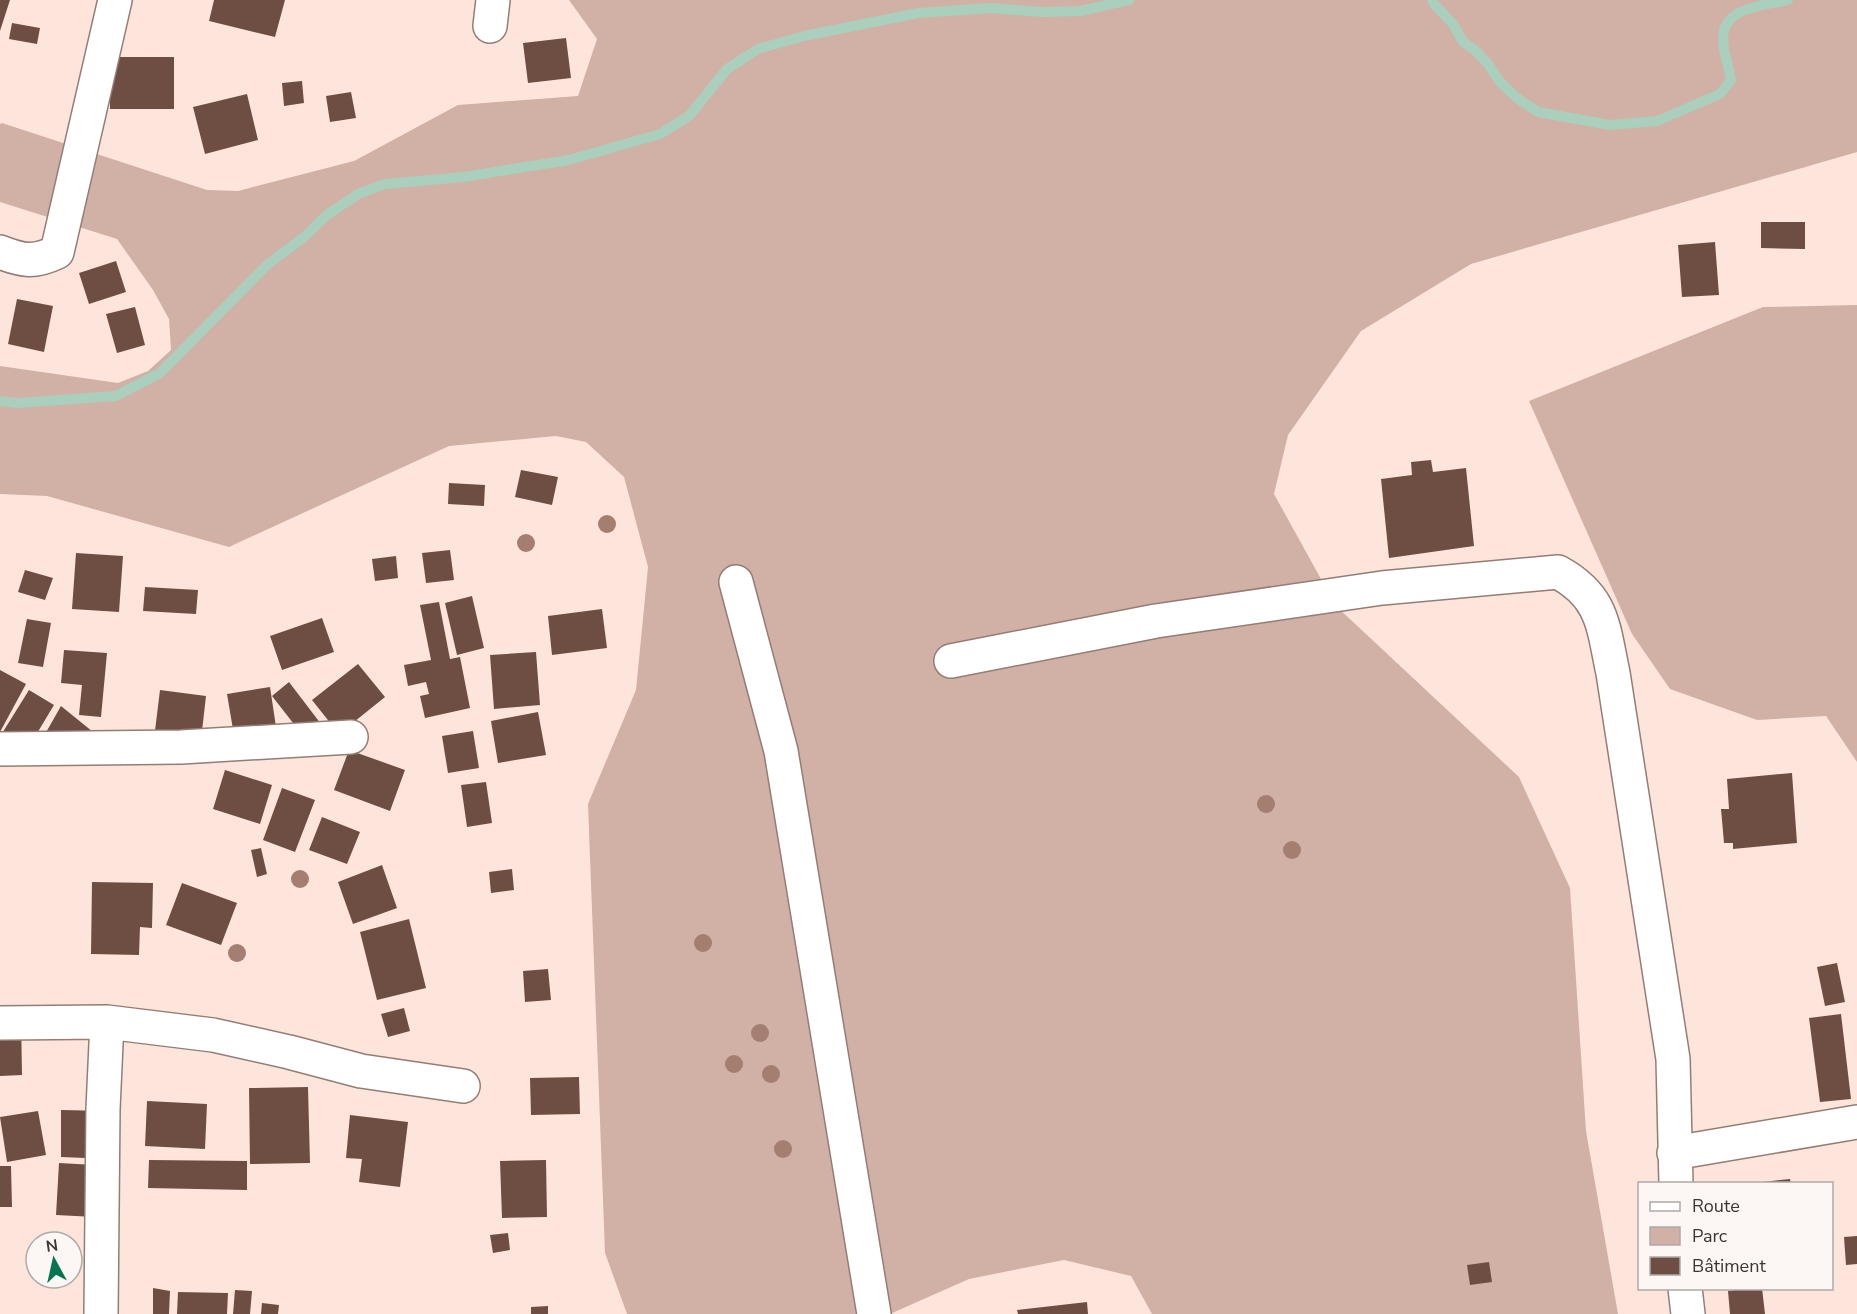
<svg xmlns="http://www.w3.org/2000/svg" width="1857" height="1314" viewBox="0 0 1857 1314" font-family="'Nunito Sans',sans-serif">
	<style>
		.green { fill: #d1b1a6 }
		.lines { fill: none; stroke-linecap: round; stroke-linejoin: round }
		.stream { stroke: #aacfbc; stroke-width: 10 }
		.building { fill: #6e4e43 }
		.minor-casing { stroke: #947d75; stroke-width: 36 }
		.minor { stroke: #fff; stroke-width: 33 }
		.tree { fill: #a47e70 }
	</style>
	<rect width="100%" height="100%" fill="#fee5dc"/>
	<path class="green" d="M569 0H1857V152L1471 264 1361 331 1288 435 1274 494 1336 606 1519 777 1570 888 1586 1131 1618 1314H1152L1131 1276 1064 1260 969 1279 890 1314H627L605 1253 588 804 636 690 648 567 624 477 586 442 556 436 449 446 229 547 47 496 0 494V366L118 383 148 371 171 350 169 319 153 290 117 239 0 202V124L2 123 207 190 238 191 354 161 458 105 578 96 597 39Z
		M1857 305V762L1826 716 1757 720 1670 689 1632 634 1529 401 1763 307Z"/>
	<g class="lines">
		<path class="stream" d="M1432 0 1435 5 1453 24 1463 42 1475 50 1489 65 1500 82 1517 98 1538 112 1610 125 1657 121 1720 94 1731 80C1729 68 1723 51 1723 39 1723 6 1764 6 1788 0
			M0 401 17 403 116 396 160 373 268 264 303 238 327 215 358 194 385 184 463 177 569 160 660 134 689 116 727 69 758 49 804 36 918 13 990 8 1043 12 1080 11 1129 0"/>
	</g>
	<path class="building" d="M0 0H10L0 31Z
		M214 0H285L275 37 209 21Z
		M12 23 40 28 37 44 9 39Z
		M566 38 571 78 528 83 523 43Z
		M110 57H174V109H110Z
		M302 81 304 103 284 106 282 83Z
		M351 92 356 118 330 122 326 96Z
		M247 94 258 140 205 154 193 107Z
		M1761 222H1805V249L1761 248Z
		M1715 242 1719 295 1682 297 1678 245Z
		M116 261 126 292 89 304 79 273Z
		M17 299 53 306 44 352 8 344Z
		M135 307 145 345 117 353 106 314Z
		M1431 460 1433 472 1466 468 1474 546 1389 558 1381 479 1412 475 1411 462Z
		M521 470 558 477 552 505 515 497Z
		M449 483 485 485 484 506 448 504Z
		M450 550 454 580 426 583 422 553Z
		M76 553 123 556 119 612 72 609Z
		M396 556 398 578 375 581 372 559Z
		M25 570 53 578 45 600 18 592Z
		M145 587 198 590 196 614 143 611Z
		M472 596 484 648 457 655 445 603Z
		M439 602 450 659 460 657 470 708 425 718 420 696 429 694 426 682 408 686 404 665 431 660 420 605Z
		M602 609 607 648 552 655 548 616Z
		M322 618 334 652 282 670 270 636Z
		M27 619 51 623 43 667 18 663Z
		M64 650 107 653 101 717 79 715 82 685 61 683Z
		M536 652 540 705 494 709 490 655Z
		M358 664 385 697 339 734 312 700Z
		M0 670 26 684 0 732Z
		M289 682 321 724 304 737 272 696Z
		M270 687 278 740 236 747 227 694Z
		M29 690 54 705 27 750 1 735Z
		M160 690 206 696 201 740 153 747Z
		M61 706 98 736 32 757Z
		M538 712 546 755 498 763 491 721Z
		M473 731 479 768 448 773 442 736Z
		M349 750 405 770 390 811 334 790Z
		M225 770 272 785 260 824 213 809Z
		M1792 773 1797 843 1733 849V843H1724L1721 809H1729L1727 779Z
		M486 782 492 823 467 827 461 785Z
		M282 788 315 800 295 852 263 840Z
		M322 817 360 832 347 864 309 850Z
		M261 848 267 874 257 877 251 850Z
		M382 865 397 908 353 924 338 882Z
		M512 869 514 890 491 893 489 872Z
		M92 882 153 883 152 928 140 927 139 955 91 954Z
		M182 883 237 903 221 945 166 925Z
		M409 919 426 988 377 1000 360 932Z
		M1837 963 1845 1002 1825 1006 1817 967Z
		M548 969 551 1000 525 1002 523 971Z
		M404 1008 410 1031 388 1037 381 1014Z
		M1841 1014 1851 1099 1820 1102 1809 1018Z
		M21 1017 22 1075 0 1076V1018Z
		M579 1077 580 1114 531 1115 530 1078Z
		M308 1087 310 1163 250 1164 249 1088Z
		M147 1101 207 1104 205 1149 145 1146Z
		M61 1110 110 1111 109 1159 61 1157Z
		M38 1111 46 1155 7 1162 0 1117Z
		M350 1115 408 1122 400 1187 359 1182 362 1159 346 1158Z
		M149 1160 247 1161V1190L148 1188Z
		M546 1160 547 1217 502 1218 500 1161Z
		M59 1163 95 1165 114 1218 56 1215Z
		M0 1166H11L12 1207H0Z
		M1790 1179 1791 1184H1764L1763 1182Z
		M508 1233 510 1250 493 1253 490 1235Z
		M1857 1236V1264L1846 1265 1844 1237Z
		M1489 1262 1492 1282 1470 1285 1467 1265Z
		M153 1288 170 1291 169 1314H153Z
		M1751 1288H1762L1765 1314H1730L1728 1291Z
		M235 1290 252 1291 250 1314H233Z
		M178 1292 228 1293 227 1314H177Z
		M1087 1302 1088 1314H1018L1017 1310Z
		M262 1303 279 1305 278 1314H261Z
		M548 1306V1314H531V1307Z"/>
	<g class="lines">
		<g class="minor-casing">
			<path id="minor" d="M490 26 493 0
				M0 252C23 261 34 263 57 252L115 0
				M736 582 781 751 874 1314
				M951 661 1156 621 1382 588 1558 572C1604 597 1603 627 1613 673L1673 1059 1676 1184
				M0 749 181 747 351 737
				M0 1023 107 1022 213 1035 289 1052 361 1071 463 1086
				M1674 1153 1857 1122
				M1685 1288 1688 1314
				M101 1314 103 1109 107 1022"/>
		</g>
		<use href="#minor" class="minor"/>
	</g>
	<g class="tree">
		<circle cx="607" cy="524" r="9"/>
		<circle cx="526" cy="543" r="9"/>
		<circle cx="1266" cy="804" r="9"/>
		<circle cx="1292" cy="850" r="9"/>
		<circle cx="300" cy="879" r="9"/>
		<circle cx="703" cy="943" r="9"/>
		<circle cx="237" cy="953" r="9"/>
		<circle cx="760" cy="1033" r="9"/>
		<circle cx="734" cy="1064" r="9"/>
		<circle cx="771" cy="1074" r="9"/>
		<circle cx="783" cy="1149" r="9"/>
	</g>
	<rect x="1638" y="1182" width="195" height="108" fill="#fcf7f5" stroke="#b0a9a7" stroke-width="1.5"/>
	<rect x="1650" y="1202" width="30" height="9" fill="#ffffff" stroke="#b0a9a7" stroke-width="1.5"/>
	<text x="1692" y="1212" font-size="18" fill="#3e3431">Route</text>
	<rect x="1650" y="1227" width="30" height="18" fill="#d1b1a6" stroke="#b0a9a7" stroke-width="1.5"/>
	<text x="1692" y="1242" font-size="18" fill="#3e3431">Parc</text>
	<rect x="1650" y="1257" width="30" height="18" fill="#6e4e43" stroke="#b0a9a7" stroke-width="1.5"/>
	<text x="1692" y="1272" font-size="18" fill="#3e3431">Bâtiment</text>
	<g transform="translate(54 1260) rotate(352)"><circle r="28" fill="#fcf7f5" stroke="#b0a9a7" stroke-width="1.5"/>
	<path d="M0-4.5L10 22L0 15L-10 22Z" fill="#057651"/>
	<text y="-9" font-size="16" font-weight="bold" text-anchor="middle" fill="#3e3431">N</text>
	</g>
</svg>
